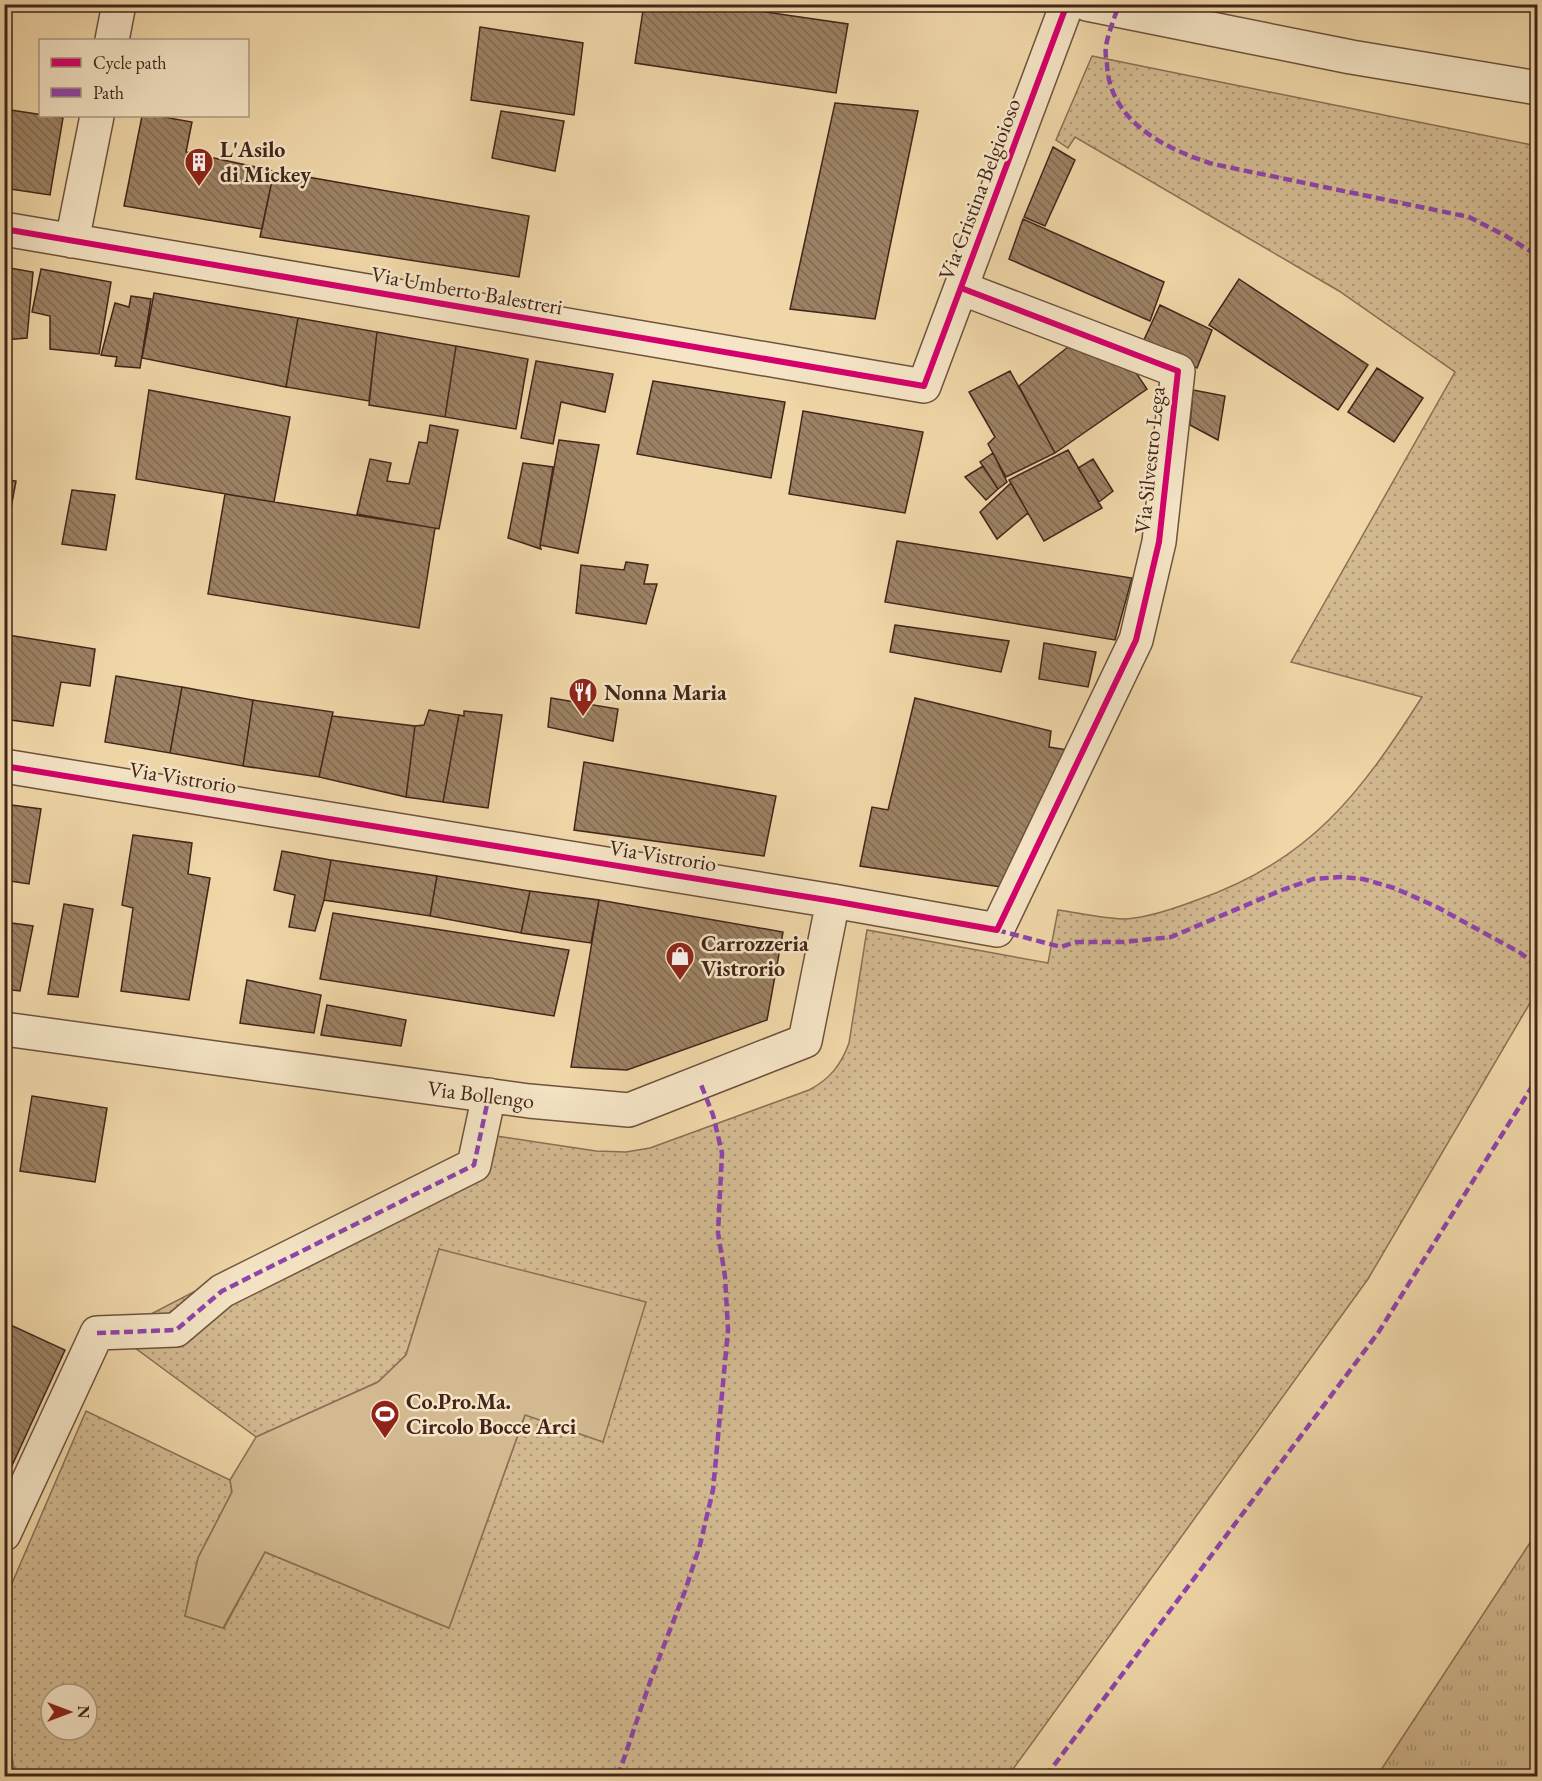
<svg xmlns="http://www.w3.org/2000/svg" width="1542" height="1781" viewBox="0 0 1542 1781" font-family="'EB Garamond',serif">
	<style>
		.grass { fill: url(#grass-tufts); stroke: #8a6f56; stroke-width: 1.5 }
		.park { fill: url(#park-dots); stroke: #8a6f56; stroke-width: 1.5; fill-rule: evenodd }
		.pitch { fill: #d2b990; stroke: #8a6f56; stroke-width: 1.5 }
		.building { fill: url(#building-back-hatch); stroke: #42251b; stroke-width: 1.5 }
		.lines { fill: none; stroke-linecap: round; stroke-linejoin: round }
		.minor-casing { stroke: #6e523e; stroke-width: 36 }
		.minor { stroke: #f5e5c6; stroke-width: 33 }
		.quiet { stroke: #8e44ad; stroke-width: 4.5; stroke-dasharray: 9 4.5; stroke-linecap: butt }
		.cycleway-casing { stroke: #f5e5c6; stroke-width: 10 }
		.cycleway { stroke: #d6006c; stroke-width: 6 }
		.labels { text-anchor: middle; stroke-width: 5; stroke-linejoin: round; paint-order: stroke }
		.poi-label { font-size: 22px; font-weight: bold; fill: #42251b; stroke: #f5e5c6; text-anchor: start }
		.street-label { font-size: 22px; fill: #42251b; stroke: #f5e5c6 }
	</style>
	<defs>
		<pattern id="grass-tufts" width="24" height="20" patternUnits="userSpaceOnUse" patternTransform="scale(1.5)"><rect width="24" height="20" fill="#d2b990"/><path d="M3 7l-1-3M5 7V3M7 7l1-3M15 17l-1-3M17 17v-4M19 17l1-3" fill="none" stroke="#ac9675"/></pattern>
		<pattern id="park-dots" width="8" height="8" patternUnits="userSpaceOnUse" patternTransform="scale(1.5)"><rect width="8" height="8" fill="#d2b990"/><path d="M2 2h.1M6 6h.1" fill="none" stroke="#ac9675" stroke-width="1.8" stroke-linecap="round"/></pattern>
		<pattern id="building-back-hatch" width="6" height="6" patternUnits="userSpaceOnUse" patternTransform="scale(1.5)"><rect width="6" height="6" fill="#9c8264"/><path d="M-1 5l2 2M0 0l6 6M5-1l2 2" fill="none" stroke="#816a52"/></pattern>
	</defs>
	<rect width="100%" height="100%" fill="#f0d7a8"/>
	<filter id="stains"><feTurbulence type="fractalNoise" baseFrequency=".00333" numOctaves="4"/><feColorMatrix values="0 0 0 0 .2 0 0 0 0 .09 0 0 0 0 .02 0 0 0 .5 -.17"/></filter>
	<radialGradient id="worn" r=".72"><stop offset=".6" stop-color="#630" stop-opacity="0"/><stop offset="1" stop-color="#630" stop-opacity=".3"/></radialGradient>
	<path class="grass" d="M1537 1532V1776H1377Z"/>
	<path class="park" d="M1092 56 1537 146V991L1368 1279 1008 1776H15L5 1713 4 1602 86 1411 230 1480 232 1492 198 1558 185 1616 224 1628 265 1552 449 1628 525 1415 439 1249 406 1355 378 1382 256 1437 131 1345 145 1317 496 1136 596 1151 626 1152 650 1148 809 1090C830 1079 841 1065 849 1043L867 930 1048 963 1058 910C1079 913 1101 918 1122 919 1143 919 1176 908 1197 900 1310 861 1360 794 1422 697L1291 662 1455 372 1339 291 1075 137 1068 148 1056 140ZM51 1694H87V1730H51Z"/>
	<path class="pitch" d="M439 1249 646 1302 603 1442 525 1415 449 1628 265 1552 223 1628 185 1616 198 1558 232 1492 230 1480 256 1437 378 1382 406 1355Z"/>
	<path class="building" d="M644 4H711L848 24 836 93 635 63Z
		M480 27 583 43 574 115 471 100Z
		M835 103 918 111 875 319 790 309Z
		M4 109 63 118 50 195 4 188Z
		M501 111 564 121 555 171 492 158Z
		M142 116H158L192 122 186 152 274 171 262 229 124 206Z
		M1053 147 1075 160 1045 226 1024 217Z
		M274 171 529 216 519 277 260 237Z
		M1023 219 1164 282 1150 321 1009 259Z
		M4 267 33 272 27 338 4 340Z
		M41 269 111 282 99 354 50 349V316L32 312Z
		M1239 279 1368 365 1338 410 1209 325Z
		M154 293 298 318 286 387 142 358Z
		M131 296 151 299 140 368 115 366 117 357 101 355 115 303 129 307Z
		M1160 305 1212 330 1197 368 1143 342Z
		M298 318 377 332 369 401 286 387Z
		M377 332 456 346 445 417 369 405Z
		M1073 343 1130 364 1147 389 1055 453 1019 386Z
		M456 346 528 359 516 429 445 417Z
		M536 361 613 374 605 412 561 402 553 444 521 438Z
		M1377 368 1423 398 1394 442 1348 412Z
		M1010 371 1055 453 1006 477 988 444 995 437 969 392Z
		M653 381 785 402 771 478 637 454Z
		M149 390 290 417 274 502 136 479Z
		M1193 390 1225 396 1218 440 1190 425Z
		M803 411 923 432 905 513 789 494Z
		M430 425 458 430 439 529 357 514 370 459 391 463 387 481 409 484 419 442 427 443Z
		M559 440 599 445 578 553 540 545Z
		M1068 450 1102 508 1044 541 1009 480Z
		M993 453 1007 482 998 489 980 462Z
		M1093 459 1113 491 1099 502 1078 468Z
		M523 463 553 467 540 545 541 549 508 538Z
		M983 466 998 489 986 500 965 477Z
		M4 479 16 481 7 530H4Z
		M1011 483 1028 513 997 539 980 512Z
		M72 490 115 495 106 550 62 544Z
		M225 494 435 528 419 628 208 594Z
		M897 541 1132 578 1115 640 885 602Z
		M626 562 648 565 644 584H657L646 624 576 613 581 565 624 570Z
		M895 625 1009 641 1001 672 890 652Z
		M8 635 95 649 90 686 61 682 53 726 4 719V658Z
		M1044 643 1096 652 1088 687 1039 679Z
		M116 676 182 687 170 753 105 742Z
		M182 687 253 700 243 766 170 753Z
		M551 698 618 709 613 741 548 727Z
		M915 698 1051 731 1049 747 1068 750 1001 887 860 866 872 807 888 810Z
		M253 700 333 712 319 777 243 766Z
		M429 710 459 715 443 802 406 797 415 726 424 725Z
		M464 711 502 715 488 808 443 802 459 715 464 716Z
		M332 716 415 726 406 797 319 777Z
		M584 762 776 796 764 856 574 830Z
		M4 804 41 809 29 884 4 880Z
		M133 835 192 843 188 874 210 878 189 1000 121 991 133 908 122 905Z
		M282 851 331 860 324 900 315 931 289 927 295 895 274 890Z
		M331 860 437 876 430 916 324 900Z
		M437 876 530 891 521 933 430 916Z
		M530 891 599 900 591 943 521 933Z
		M599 900 783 932 767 1020 627 1070 571 1067Z
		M64 904 93 909 78 997 48 994Z
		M333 913 569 950 554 1016 320 979Z
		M4 922 33 926 20 991 4 989Z
		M247 980 321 995 314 1033 240 1023Z
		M327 1005 406 1020 401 1046 321 1035Z
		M32 1096 107 1108 95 1182 20 1171Z
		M4 1322 65 1350 4 1483Z"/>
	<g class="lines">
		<g class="minor-casing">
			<path id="minor" d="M1087 4 1351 57 1538 88
				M112 40 119 4
				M4 229 924 386 1067 4
				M72 241 97 116
				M4 766 833 901 997 930 1136 640 1159 542 1178 371 961 288
				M4 1029 529 1101 629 1110 805 1041 833 901
				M4 1534 97 1333 176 1330 222 1291 474 1165 489 1095"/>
		</g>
		<use href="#minor" class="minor"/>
		<path class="quiet" d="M1117 10C1113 22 1108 34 1106 46 1105 52 1106 58 1107 64 1109 121 1165 149 1213 164L1469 217 1506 236 1538 256
			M997 930 1061 947 1075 942H1124L1171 937 1282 890 1313 879 1341 877 1363 879 1394 888 1435 906 1519 952 1538 966
			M97 1333 176 1330 222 1291 474 1165 489 1095
			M618 1776 651 1679 685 1591 700 1545 713 1490 728 1330 725 1276 718 1233 722 1153 713 1115 700 1082
			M1046 1776 1378 1333 1538 1077"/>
		<g class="cycleway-casing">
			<path id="cycleway" d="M4 229 924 386 1067 4
				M4 766 833 901 997 930 1136 640 1159 542 1178 371 961 288"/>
		</g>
		<use href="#cycleway" class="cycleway"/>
	</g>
	<defs>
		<g id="building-pin" transform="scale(1.5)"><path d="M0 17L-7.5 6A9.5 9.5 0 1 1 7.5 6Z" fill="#8f2418" stroke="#f5e5c6"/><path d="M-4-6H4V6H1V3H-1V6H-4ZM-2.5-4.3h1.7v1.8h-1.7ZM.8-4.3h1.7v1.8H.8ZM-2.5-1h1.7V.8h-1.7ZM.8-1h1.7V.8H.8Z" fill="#fff"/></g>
		<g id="restaurant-pin" transform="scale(1.5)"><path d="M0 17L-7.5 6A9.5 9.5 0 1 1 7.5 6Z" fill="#8f2418" stroke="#f5e5c6"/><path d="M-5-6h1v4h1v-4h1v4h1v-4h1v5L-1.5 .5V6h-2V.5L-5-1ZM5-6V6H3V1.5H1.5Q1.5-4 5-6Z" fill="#fff"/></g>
		<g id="shop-pin" transform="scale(1.5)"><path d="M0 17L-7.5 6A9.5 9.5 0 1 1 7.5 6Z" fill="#8f2418" stroke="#f5e5c6"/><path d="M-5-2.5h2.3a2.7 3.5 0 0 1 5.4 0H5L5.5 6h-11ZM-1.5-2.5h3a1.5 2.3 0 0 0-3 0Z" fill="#fff"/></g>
		<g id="stadium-pin" transform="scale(1.5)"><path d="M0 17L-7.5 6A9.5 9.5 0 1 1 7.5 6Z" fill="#8f2418" stroke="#f5e5c6"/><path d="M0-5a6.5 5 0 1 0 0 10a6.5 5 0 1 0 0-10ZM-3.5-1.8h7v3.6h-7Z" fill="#fff"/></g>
	</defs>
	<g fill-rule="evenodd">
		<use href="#building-pin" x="199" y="162"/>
		<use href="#restaurant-pin" x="583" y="692"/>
		<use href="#shop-pin" x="680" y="956"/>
		<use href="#stadium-pin" x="385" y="1414"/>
	</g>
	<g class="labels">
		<g class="poi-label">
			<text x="220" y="157">L'Asilo<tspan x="220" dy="25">di Mickey</tspan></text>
			<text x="604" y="700">Nonna Maria</text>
			<text x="701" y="951">Carrozzeria<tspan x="701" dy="25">Vistrorio</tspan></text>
			<text x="406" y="1409">Co.Pro.Ma.<tspan x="406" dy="25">Circolo Bocce Arci</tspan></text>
		</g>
		<g class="street-label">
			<text transform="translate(979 189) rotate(-69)" y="8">Via Cristina Belgioioso</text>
			<text transform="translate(467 290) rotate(10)" y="8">Via Umberto Balestreri</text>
			<text transform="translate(1149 460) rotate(-84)" y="8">Via Silvestro Lega</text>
			<text transform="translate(183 777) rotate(9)" y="8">Via Vistrorio</text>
			<text transform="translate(663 855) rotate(9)" y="8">Via Vistrorio</text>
			<text transform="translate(481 1094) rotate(7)" y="8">Via Bollengo</text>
		</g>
	</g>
	<rect width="1542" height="1781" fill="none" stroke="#f0d7a8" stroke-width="24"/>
	<rect x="6" y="6" width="1530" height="1769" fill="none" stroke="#42251b" stroke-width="3"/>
	<rect x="12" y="12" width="1518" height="1757" fill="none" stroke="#42251b" stroke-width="1.5"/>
	<rect x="39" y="39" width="210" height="78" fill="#f5e5c6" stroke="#ad9882" stroke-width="1.5"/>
	<rect x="51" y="58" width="30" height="9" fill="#d6006c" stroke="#ad9882" stroke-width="1.5"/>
	<text x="93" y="69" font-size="18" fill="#42251b">Cycle path</text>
	<rect x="51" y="88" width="30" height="9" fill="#8e44ad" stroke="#ad9882" stroke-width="1.5"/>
	<text x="93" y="99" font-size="18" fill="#42251b">Path</text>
	<g transform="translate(69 1712) rotate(90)"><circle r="28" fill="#f5e5c6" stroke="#ad9882" stroke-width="1.5"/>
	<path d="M0-4.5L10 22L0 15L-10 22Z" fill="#8f2418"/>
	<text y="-9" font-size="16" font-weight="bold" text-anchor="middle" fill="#42251b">N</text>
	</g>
	<rect width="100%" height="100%" filter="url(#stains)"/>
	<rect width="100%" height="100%" fill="url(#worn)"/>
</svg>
